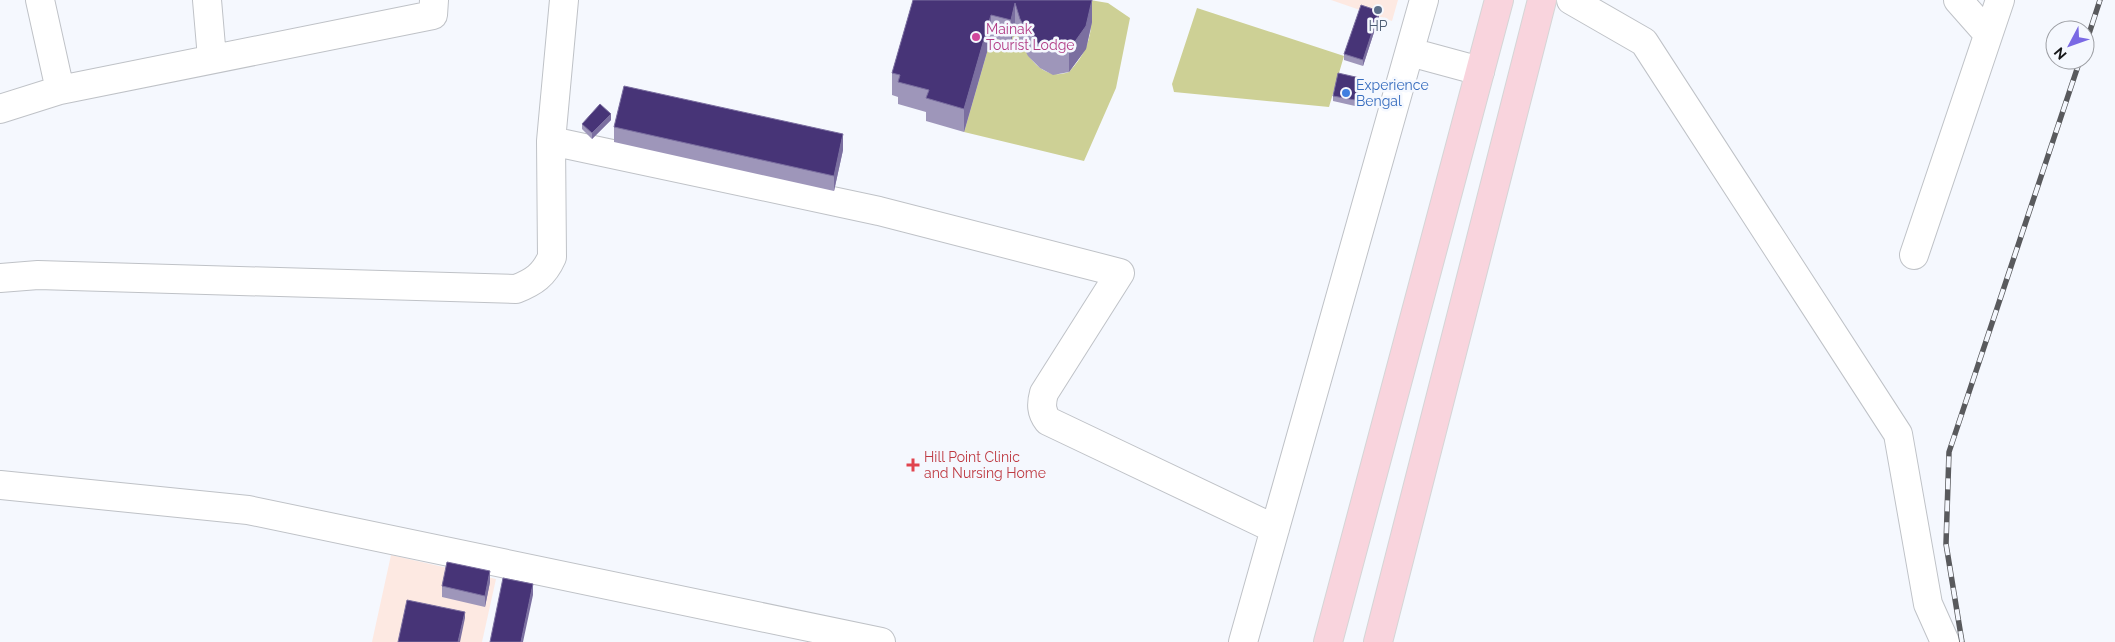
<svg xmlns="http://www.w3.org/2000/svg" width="2115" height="642" viewBox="0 0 2115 642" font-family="Raleway,sans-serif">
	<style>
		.commercial { fill: #fde9e2 }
		.green { fill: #cdd095 }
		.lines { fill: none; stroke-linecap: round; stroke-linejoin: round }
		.minor-casing { stroke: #bfc2c7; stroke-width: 30 }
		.primary-casing { stroke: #d5d5d6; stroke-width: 30 }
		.minor { stroke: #fff; stroke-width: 28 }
		.primary { stroke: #f9d4dd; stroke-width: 28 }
		.rail-casing { stroke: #595a5d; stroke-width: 5.5 }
		.rail { stroke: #f5f8fe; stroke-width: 4; stroke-dasharray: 11; stroke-linecap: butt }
		.wall { fill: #9e96ba }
		.shaded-wall { fill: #7b6fa0 }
		.building { fill: #473477; stroke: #7b6fa0 }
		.service-dot { fill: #5c6f8a; stroke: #f5f8fe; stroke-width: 2 }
		.hotel-dot { fill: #d1479c; stroke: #f5f8fe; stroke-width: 2 }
		.shop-dot { fill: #3f7fe0; stroke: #f5f8fe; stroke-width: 2 }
		.health-dot { fill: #e0444e; stroke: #f5f8fe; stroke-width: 2 }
		.labels { text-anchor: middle; stroke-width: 5; stroke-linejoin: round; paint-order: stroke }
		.service-label { font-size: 14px; fill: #4e5e75; stroke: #f5f8fe }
		.hotel-label { font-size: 14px; fill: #b23c85; stroke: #f5f8fe; text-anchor: start }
		.shop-label { font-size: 14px; fill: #366cbe; stroke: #f5f8fe; text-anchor: start }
		.health-label { font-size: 14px; fill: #be3a42; stroke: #f5f8fe; text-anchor: start }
	</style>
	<rect width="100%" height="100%" fill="#f5f8fe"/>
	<path class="commercial" d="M1331 0H1398L1392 21Z
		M391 555 496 579 482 642H372Z"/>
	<path class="green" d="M1090 0 1108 3 1130 18 1116 88 1084 161 964 132 991 38 1011 42 1015 25C1022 49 1039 83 1069 72 1090 50 1094 29 1090 0Z
		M1197 8 1344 56 1329 107 1174 92 1172 84Z"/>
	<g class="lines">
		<g class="minor-casing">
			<path id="minor" d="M40 0 60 90
				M207 0 212 58
				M1571 0 1644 42 1898 434 1928 604 1945 642
				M1958 0 1988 34
				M1410 52 1480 71
				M0 109 60 90 433 15 434 0
				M551 141 879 211 1120 273 1044 393C1041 404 1041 412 1048 421L1275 529
				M1914 255 2000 0
				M0 278 38 275 516 289C534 282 544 275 552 257L551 141 564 0
				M0 485 248 510 881 642
				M1243 642 1424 0"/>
		</g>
		<g class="primary-casing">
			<path id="primary" d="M1328 642 1499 0
				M1378 642 1542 0"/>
		</g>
		<use href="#minor" class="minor"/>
		<use href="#primary" class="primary"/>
		<g class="rail-casing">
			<path id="rail" d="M2085 46 2100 0
				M1962 642 1946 544 1949 452 2080 60"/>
		</g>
		<use href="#rail" class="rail"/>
	</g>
	<path class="wall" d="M913 0H1092V22L1086 49 1069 72 1053 75 1040 68 1028 56 1020 41 1015 25 1011 42 991 38 964 132 926 121V112L898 104V97L892 95V73Z
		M1379 17 1363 66 1344 60V54Z
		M1360 84 1355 106 1333 101V96Z
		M611 120 592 139 582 129V124Z
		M614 127 843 150 834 191 614 142Z
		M490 582 485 607 442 597V586Z"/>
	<path class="shaded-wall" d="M1092 0V22L1086 49 1069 72V50Z
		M1015 3V25L1011 42V20Z
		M1379 11V17L1363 66V60Z
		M991 15V38L964 132V109Z
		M1360 78V84L1355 106V100Z
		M611 114V120L592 139V133Z
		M843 134V150L834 191V176Z
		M490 571V582L485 607V596Z
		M533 584V595L523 642H521Z
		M465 612V618L460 642H458Z"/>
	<path class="building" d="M913 0H1092L1086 26 1069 50 1053 52 1040 45 1028 33 1020 19 1015 3 1011 20 991 15 964 109 926 98 929 90 898 82 900 75 892 73Z
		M1361 5 1379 11 1363 60 1344 54Z
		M1338 73 1360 78 1355 100 1333 96Z
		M624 86 843 134 834 176 614 127Z
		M600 104 611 114 592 133 582 124Z
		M447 562 490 571 485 596 442 586Z
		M503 578 533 584 521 642H490Z
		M407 600 465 612 458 642H398Z"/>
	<circle class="service-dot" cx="1378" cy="10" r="5"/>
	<circle class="hotel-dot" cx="976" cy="37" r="5"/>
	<circle class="shop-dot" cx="1346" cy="93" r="5"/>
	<path class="health-dot" d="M910.5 457.5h5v5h5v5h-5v5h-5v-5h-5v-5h5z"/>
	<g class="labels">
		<g class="service-label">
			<text x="1378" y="31">HP</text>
		</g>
		<g class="hotel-label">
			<text x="986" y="34">Mainak<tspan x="986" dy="16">Tourist Lodge</tspan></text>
		</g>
		<g class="shop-label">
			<text x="1356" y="90">Experience<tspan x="1356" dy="16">Bengal</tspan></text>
		</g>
		<g class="health-label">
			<text x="924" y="462">Hill Point Clinic<tspan x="924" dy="16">and Nursing Home</tspan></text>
		</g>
	</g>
	<g transform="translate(2070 45) rotate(229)"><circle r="24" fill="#f5f8fe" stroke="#9c9ea3"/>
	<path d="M0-4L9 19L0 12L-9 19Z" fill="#7a69e4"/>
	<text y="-8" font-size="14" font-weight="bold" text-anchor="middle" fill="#17181a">N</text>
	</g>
</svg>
